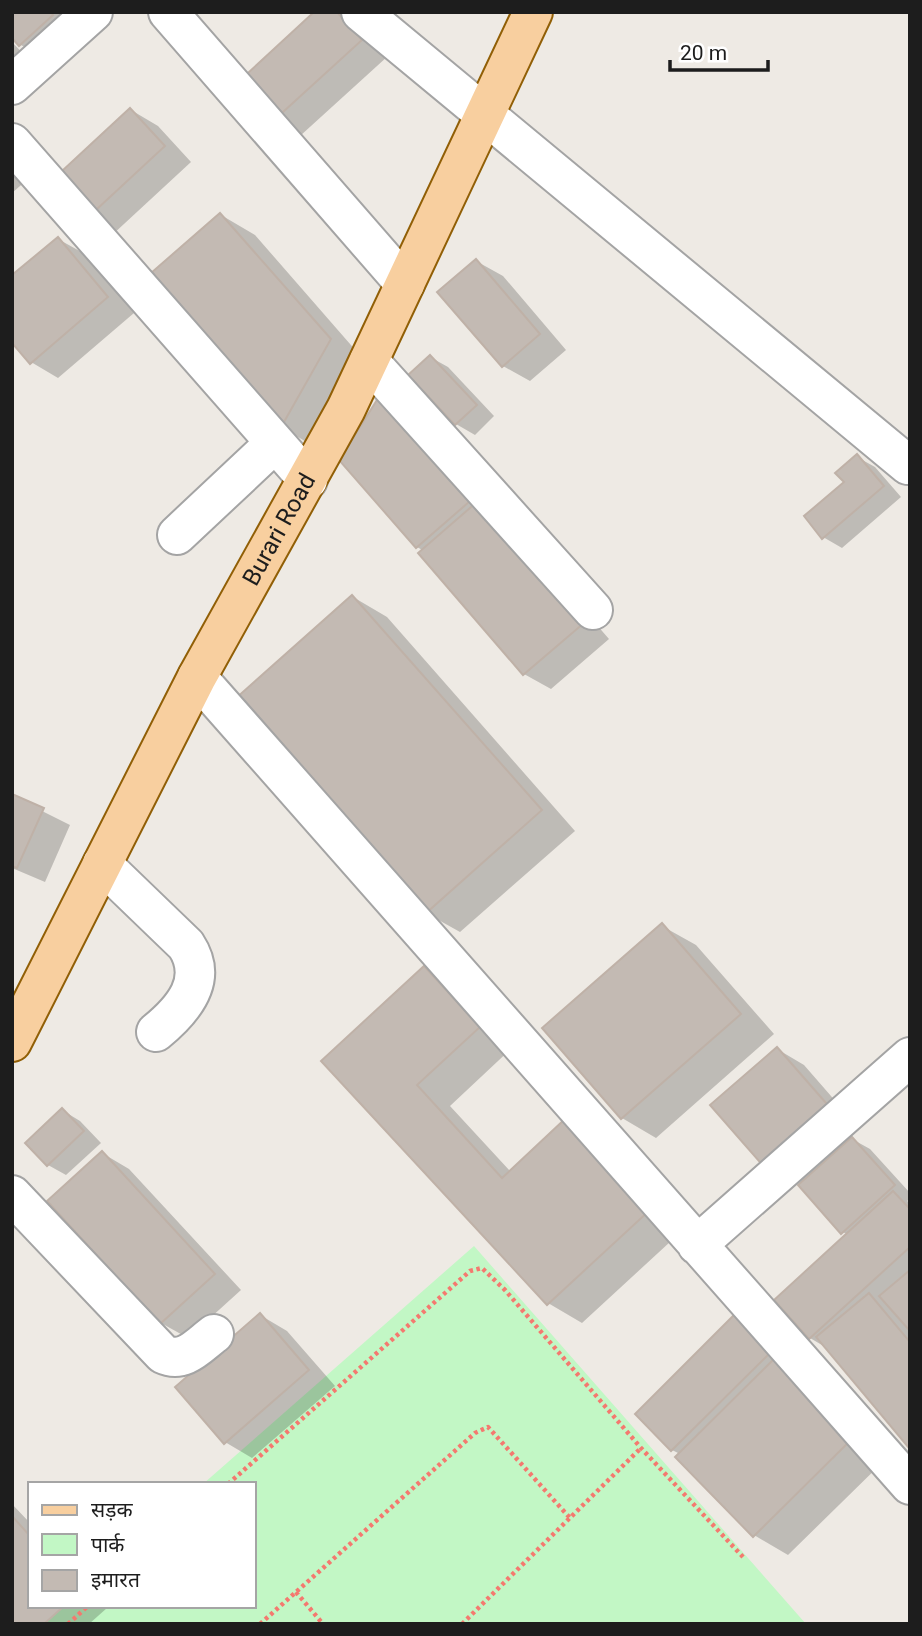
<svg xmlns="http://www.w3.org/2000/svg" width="922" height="1636" viewBox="0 0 922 1636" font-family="Roboto,'Noto Sans Devanagari',sans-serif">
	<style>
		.park { fill: #c2f7c5 }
		.shadow { fill: #0003 }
		.building { fill: #c3bab3; stroke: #bfb1a7; stroke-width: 2 }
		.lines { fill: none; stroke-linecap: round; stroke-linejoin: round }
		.minor-casing { stroke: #a4a4a4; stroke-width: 42 }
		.major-casing { stroke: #915f06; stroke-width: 42 }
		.path { stroke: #f4796f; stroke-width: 4.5; stroke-dasharray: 3.5 3.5; stroke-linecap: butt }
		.minor { stroke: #fff; stroke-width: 38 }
		.major { stroke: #f8cf9f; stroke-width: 38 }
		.labels { text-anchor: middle; stroke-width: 6; stroke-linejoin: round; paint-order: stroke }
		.street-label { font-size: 24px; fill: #1d1d1d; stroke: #fff }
	</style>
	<rect width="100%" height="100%" fill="#eeeae4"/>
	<path class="park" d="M474 1246 806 1624H43L63 1606H254V1484H203Z"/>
	<path class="shadow" d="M12 12H58L71 26 39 55 21 45 12 36Z
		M317 12H342L388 56 300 136 273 121Z
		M12 42 30 61 12 78Z
		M131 110 158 126 191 162 111 236 84 220Z
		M12 161 28 179 12 193Z
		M221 215 255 235 364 360 315 447 281 427Z
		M58 239 85 254 134 313 58 378 31 362Z
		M476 261 503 276 566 350 530 381 503 366Z
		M430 357 448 367 494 416 475 435 456 424 410 375Z
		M385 391 505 519 609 639 551 689 524 674 424 551 417 547Z
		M857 457 875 467 901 497 842 548 823 537Z
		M353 597 387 617 575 831 460 932 426 913Z
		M12 796 70 825 45 882 12 868Z
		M662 926 696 945 774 1034 656 1138 622 1118Z
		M424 968 459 988 513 1047 450 1106 511 1172 566 1121 683 1230 582 1323 548 1303 324 1061Z
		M777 1049 804 1065 858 1127 713 1105Z
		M62 1110 80 1121 101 1143 66 1175 48 1165Z
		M852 1139 870 1149 910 1193V1199L907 1201 910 1203V1447L827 1348 810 1338 848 1235 843 1232Z
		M102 1153 129 1169 241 1290 188 1338 161 1323Z
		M737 1314 890 1455 788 1555 754 1535 680 1454 672 1450 637 1414Z
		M260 1315 287 1331 335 1386 252 1458 225 1442Z
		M12 1504 30 1523V1606H105L107 1608 89 1624H12Z"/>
	<path class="building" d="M12 12H51L53 15 19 46 12 38Z
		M314 12H337L362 40 272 122 236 84Z
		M130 108 165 146 83 222 49 183Z
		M220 213 331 339 280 429 143 280Z
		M58 237 108 297 30 364 12 343V275Z
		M476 259 540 334 502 367 437 292Z
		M430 355 477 405 455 425 408 375Z
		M384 389 477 495 416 548 339 460Z
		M857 454 884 486 822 539 804 516 844 482 835 473Z
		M478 501 584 623 523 675 418 553Z
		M352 595 542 810 425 914 235 699Z
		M12 794 44 808 17 868 12 866Z
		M662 923 741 1014 621 1119 542 1028Z
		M424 966 480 1027 417 1085 502 1178 565 1119 650 1210 547 1305 321 1061Z
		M777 1047 833 1111 766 1169 710 1105Z
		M62 1108 84 1131 47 1166 25 1143Z
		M852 1137 895 1185 841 1234 798 1185Z
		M102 1151 215 1274 160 1324 47 1201Z
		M893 1191 910 1209V1247L809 1339 774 1300Z
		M910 1270V1331L879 1296Z
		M869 1293 910 1342 909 1448 816 1337Z
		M737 1312 774 1349 671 1451 635 1414Z
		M260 1313 309 1370 224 1444 175 1387Z
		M779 1354 857 1434 753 1537 675 1457Z
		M12 1516 30 1536V1606H64L44 1624H12Z"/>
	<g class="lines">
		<g class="minor-casing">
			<path id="minor" d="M168 12 405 284
				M361 12 908 465
				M12 85 93 12
				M12 143 308 480
				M369 361 593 610
				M177 535 275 443
				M197 677 910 1485
				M102 864 186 945C209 980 183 1010 156 1032
				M12 1195 163 1354C184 1364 198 1346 214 1334
				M697 1245 910 1057"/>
		</g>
		<g class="major-casing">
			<g id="major">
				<path id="s1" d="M12 1042 197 677 346 409 533 12"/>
			</g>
		</g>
		<path class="path" d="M228 1484 470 1271 482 1268 505 1290 641 1448 743 1557
			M296 1592 323 1624
			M68 1624 88 1606
			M260 1624 475 1433 488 1427 570 1518
			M462 1624 641 1448"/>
		<use href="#minor" class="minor"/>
		<use href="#major" class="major"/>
	</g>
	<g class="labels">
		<g class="street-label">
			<text dy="8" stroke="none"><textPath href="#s1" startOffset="578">Burari Road</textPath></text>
		</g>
	</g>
	<rect width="922" height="1636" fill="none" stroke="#1d1d1d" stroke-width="28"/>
	<rect x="28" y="1482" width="228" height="126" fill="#ffffff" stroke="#a5a5a5" stroke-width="2"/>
	<rect x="42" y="1505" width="35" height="10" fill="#f8cf9f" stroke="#a5a5a5" stroke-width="2"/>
	<text x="91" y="1517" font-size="21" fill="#1d1d1d">सड़क</text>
	<rect x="42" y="1534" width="35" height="21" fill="#c2f7c5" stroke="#a5a5a5" stroke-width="2"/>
	<text x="91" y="1552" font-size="21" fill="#1d1d1d">पार्क</text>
	<rect x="42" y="1570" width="35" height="21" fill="#c3bab3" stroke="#a5a5a5" stroke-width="2"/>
	<text x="91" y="1587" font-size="21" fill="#1d1d1d">इमारत</text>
	<path d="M670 60v10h98v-10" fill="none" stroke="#1d1d1d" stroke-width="3.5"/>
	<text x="680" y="60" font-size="21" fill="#1d1d1d" stroke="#ffffff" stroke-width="5" paint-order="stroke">20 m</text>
</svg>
